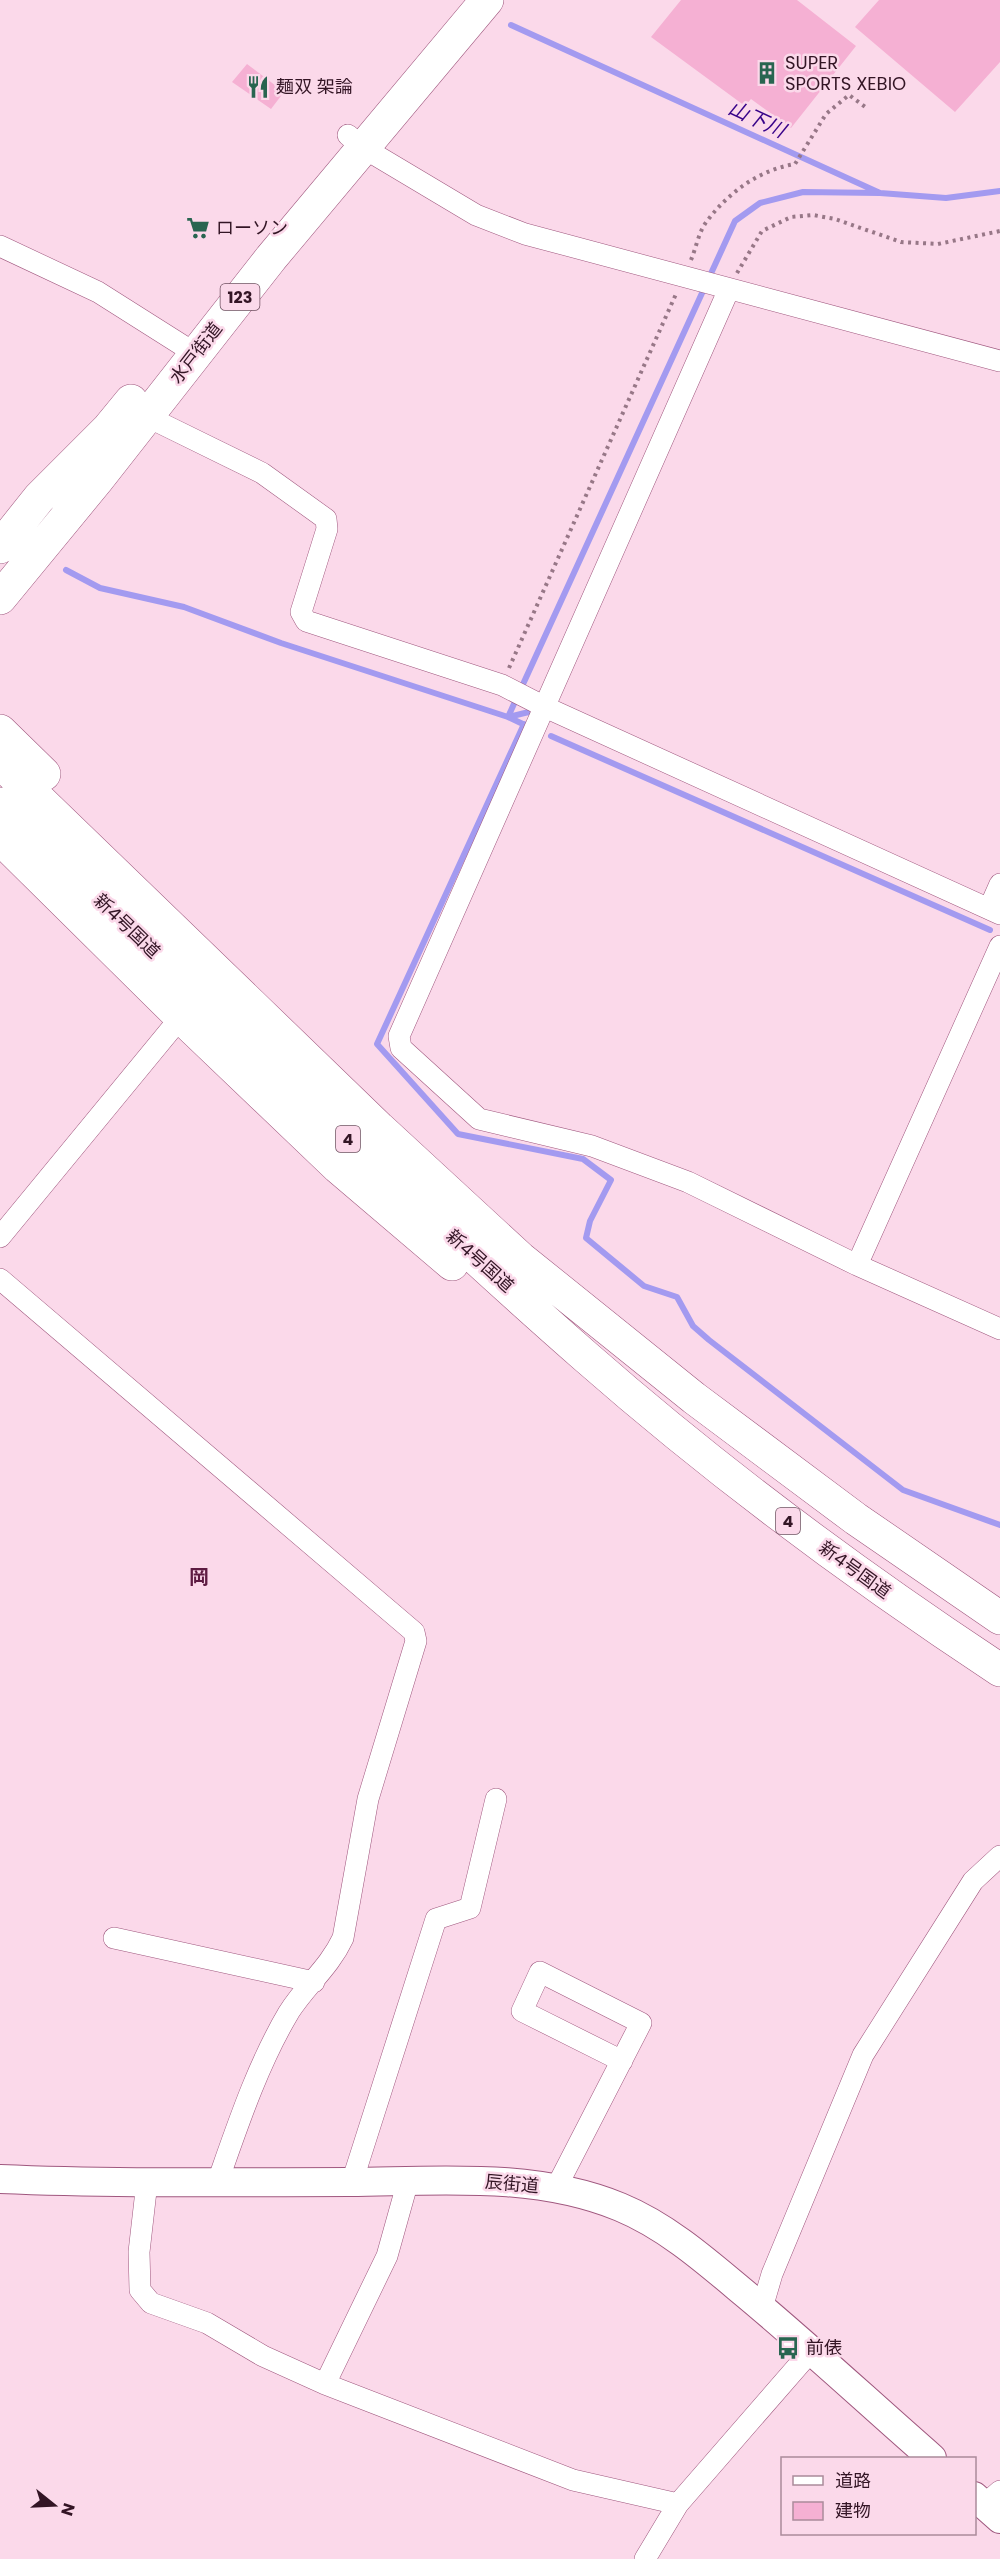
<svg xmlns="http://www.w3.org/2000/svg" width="1000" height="2559" viewBox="0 0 1000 2559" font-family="Poppins,'Noto Sans JP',sans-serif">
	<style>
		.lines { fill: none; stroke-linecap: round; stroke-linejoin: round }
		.stream { stroke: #a39af0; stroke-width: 6 }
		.building { fill: #f5b0d3 }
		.minor-casing { stroke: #9f577e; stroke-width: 22 }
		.secondary-casing { stroke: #9f577e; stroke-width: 30 }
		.trunk-casing { stroke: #9f577e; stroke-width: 34 }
		.path { stroke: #977787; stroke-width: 4; stroke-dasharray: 3 4.5; stroke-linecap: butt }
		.minor { stroke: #fff; stroke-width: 21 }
		.secondary { stroke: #fff; stroke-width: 28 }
		.trunk { stroke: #fff; stroke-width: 33 }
		.labels { text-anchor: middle; stroke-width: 5; stroke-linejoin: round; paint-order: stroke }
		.shield { fill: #fbd9ea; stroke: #6f5060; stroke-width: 1.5 }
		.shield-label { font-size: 16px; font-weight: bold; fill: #331525 }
		.poi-label { font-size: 18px; fill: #331525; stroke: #fbd9ea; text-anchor: start }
		.street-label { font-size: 18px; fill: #331525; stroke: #fbd9ea }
		.water-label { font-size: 20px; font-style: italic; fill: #370289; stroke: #fbd9ea }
		.neighbourhood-label { font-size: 20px; font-weight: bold; fill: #5d1b42; stroke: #fbd9ea }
	</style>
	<rect width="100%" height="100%" fill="#fbd9ea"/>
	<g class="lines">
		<path class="stream" d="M511 25 880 193 946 198 1000 191
			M66 570 100 588 184 607 281 643 508 717 525 725
			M508 717 735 221 760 203 803 192 880 193
			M508 717 537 710
			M524 724 377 1044 458 1134 583 1159 611 1180 590 1221 586 1238 644 1286 677 1297 693 1326 709 1340 903 1490 1000 1525
			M551 736 990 930"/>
	</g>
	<path class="building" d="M681 0H797L856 46 791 128 751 99 745 106 651 37Z
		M879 0H1000V62L955 112 855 27Z
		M247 64 284 92 271 109 232 82Z"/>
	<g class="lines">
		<g class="minor-casing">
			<path id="minor" d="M348 135 362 147 476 215 525 234 1000 361
				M0 246 98 292 196 354
				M729 289 399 1036 401 1048 479 1119 592 1146 688 1182 857 1265 1000 1329
				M146 416 262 473 326 519 327 529 301 612 306 621 502 685 545 707 1000 914
				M989 909 1000 884
				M0 1237 181 1017
				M857 1265 1000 946
				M0 1279 414 1632 416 1641 368 1799 343 1938C329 1968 306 1985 289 2012 258 2064 238 2124 218 2181
				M114 1938 314 1982
				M147 2182 139 2252 140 2290 151 2303 207 2323 263 2356 325 2384 573 2480 678 2504
				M352 2182 436 1919 470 1908 496 1799
				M556 2188 641 2023 540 1972 522 2011 622 2061
				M762 2308 772 2274 863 2055 973 1881 1000 1856
				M325 2384 387 2256 408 2181
				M984 2505 1000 2491
				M645 2559 678 2504 811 2351"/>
		</g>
		<g class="secondary-casing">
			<path id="secondary" d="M0 2179C117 2184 234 2182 350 2182 440 2181 535 2172 620 2207 666 2226 705 2260 743 2292 807 2345 869 2403 932 2458
				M974 2496 1000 2519"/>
		</g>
		<g class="trunk-casing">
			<path id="trunk" d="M0 547 39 498 108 429 131 401
				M0 598 97 480 271 258 487 0
				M0 731 44 774
				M0 762 379 1128 520 1258 694 1398 856 1519 1000 1618
				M0 804C194 990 384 1180 586 1357 716 1471 856 1575 1000 1670
				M0 838 181 1017 338 1167 452 1264"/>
		</g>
		<path class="path" d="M691 260C696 248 699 231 707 221 729 192 759 170 795 164L826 114 849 95 868 109
			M737 273 762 231 791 217 813 215 835 219 901 242 938 244 1000 231
			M509 668 676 294"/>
		<use href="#minor" class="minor"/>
		<use href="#secondary" class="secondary"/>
		<use href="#trunk" class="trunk"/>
	</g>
	<defs>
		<g id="building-bare" transform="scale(1.8)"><path d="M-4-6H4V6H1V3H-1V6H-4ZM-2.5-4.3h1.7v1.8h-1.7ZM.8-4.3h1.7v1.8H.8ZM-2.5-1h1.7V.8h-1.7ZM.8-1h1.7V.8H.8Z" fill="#286550" stroke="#fbd9ea" stroke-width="2.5" paint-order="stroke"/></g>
		<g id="restaurant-bare" transform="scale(1.8)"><path d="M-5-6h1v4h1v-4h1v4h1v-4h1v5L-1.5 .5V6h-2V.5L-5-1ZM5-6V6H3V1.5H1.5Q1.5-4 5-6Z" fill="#286550" stroke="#fbd9ea" stroke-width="2.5" paint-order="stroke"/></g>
		<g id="supermarket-bare" transform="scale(1.8)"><path d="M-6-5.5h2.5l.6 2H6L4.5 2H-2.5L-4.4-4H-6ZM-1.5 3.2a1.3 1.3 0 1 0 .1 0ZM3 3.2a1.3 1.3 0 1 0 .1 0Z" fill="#286550" stroke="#fbd9ea" stroke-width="2.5" paint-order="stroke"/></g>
		<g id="bus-bare" transform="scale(1.8)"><path d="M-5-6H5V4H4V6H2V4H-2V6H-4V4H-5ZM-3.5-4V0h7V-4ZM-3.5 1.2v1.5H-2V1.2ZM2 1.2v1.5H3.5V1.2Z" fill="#286550" stroke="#fbd9ea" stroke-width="2.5" paint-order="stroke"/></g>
	</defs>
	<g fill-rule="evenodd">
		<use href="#building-bare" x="767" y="73"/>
		<use href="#restaurant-bare" x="258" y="87"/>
		<use href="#supermarket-bare" x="198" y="228"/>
		<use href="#bus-bare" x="788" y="2348"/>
	</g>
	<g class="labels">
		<g class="shield">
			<rect x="220.5" y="284" width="39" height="26" rx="4.5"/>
			<rect x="336" y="1126" width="24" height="26" rx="4.5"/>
			<rect x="776" y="1508" width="24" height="26" rx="4.5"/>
		</g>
		<g class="shield-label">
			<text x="240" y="303">123</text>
			<text x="348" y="1145">4</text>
			<text x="788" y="1527">4</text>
		</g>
		<g class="poi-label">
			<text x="785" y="69">SUPER<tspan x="785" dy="21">SPORTS XEBIO</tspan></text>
			<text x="276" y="93">麺双 架論</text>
			<text x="216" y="234">ローソン</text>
			<text x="806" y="2354">前俵</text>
		</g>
		<g class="street-label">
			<text transform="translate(196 353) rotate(-52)" y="6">水戸街道</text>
			<text transform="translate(127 926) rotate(44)" y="6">新4号国道</text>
			<text transform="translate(480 1261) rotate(42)" y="6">新4号国道</text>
			<text transform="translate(855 1570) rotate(36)" y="6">新4号国道</text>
			<text transform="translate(512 2184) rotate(5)" y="6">辰街道</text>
		</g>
		<g class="water-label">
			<text transform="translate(757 119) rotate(25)" y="7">山下川</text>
		</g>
		<g class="neighbourhood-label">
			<text x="199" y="1584">岡</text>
		</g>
	</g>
	<rect x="781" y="2457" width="195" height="78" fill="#fbd9ea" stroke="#ab8b9b" stroke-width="1.5"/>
	<rect x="793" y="2476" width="30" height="9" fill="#ffffff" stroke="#ab8b9b" stroke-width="1.5"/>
	<text x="835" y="2487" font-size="18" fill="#331525">道路</text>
	<rect x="793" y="2502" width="30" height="18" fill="#f5b0d3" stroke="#ab8b9b" stroke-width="1.5"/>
	<text x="835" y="2517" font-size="18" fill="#331525">建物</text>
	<g transform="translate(54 2505) rotate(108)" stroke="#fbd9ea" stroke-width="4.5" paint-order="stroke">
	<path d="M0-4.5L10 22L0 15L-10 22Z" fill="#331525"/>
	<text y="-9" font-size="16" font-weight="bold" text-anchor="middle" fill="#331525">N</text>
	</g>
</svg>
